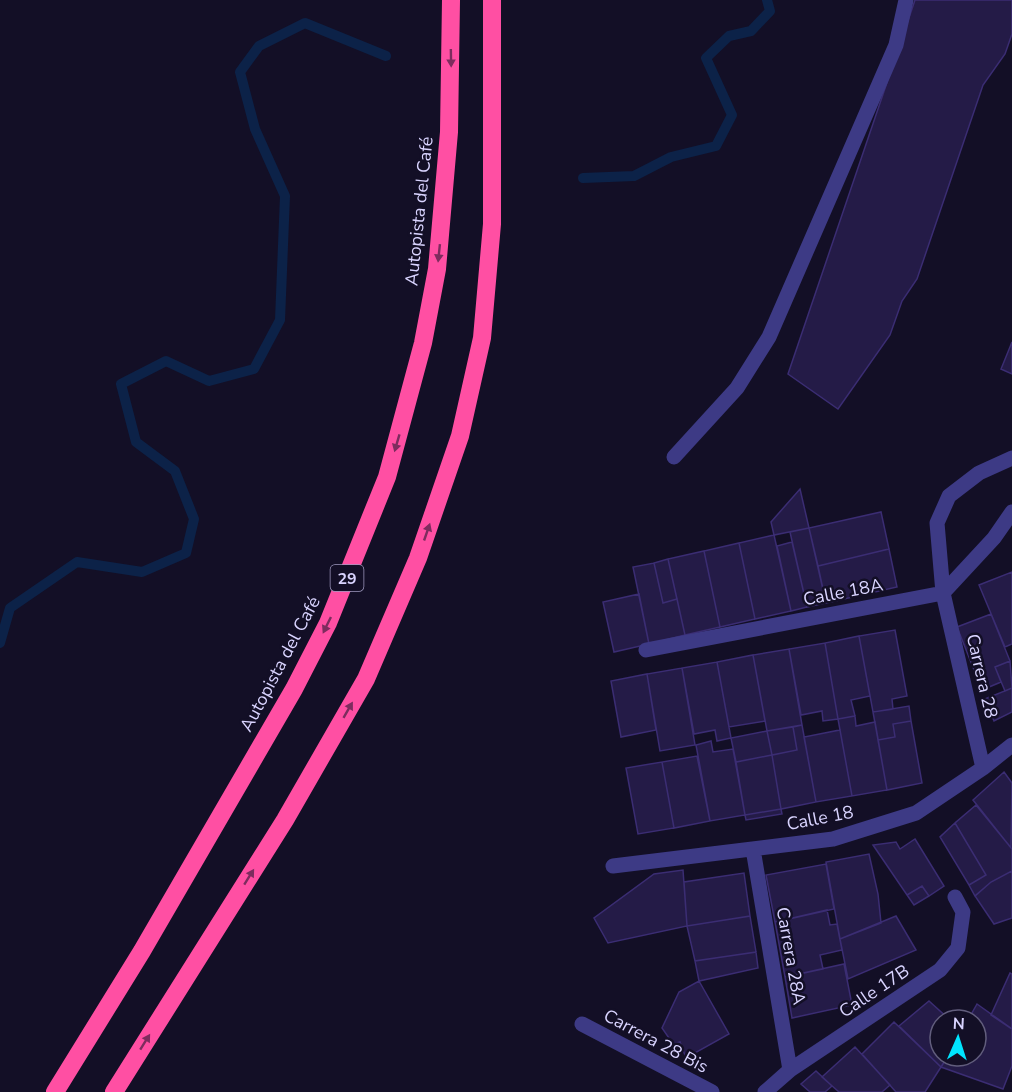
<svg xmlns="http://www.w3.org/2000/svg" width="1012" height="1092" viewBox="0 0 1012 1092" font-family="'Nunito Sans',sans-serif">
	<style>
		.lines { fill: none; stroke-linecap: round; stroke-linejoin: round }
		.stream { stroke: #0c2248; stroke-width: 10 }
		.building { fill: #241b47; stroke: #3b2d73; stroke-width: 1.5 }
		.lane { stroke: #3d3a85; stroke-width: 15 }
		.street { stroke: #3d3a85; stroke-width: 15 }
		.highway { stroke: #ff4fa3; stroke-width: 18 }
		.oneway { fill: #7d2c5e }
		.labels { text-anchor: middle; stroke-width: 5; stroke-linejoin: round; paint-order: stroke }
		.shield { fill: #130f26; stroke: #9e99be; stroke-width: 1.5 }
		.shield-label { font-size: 16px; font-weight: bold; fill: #d9d4ff }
		.street-label { font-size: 18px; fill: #d9d4ff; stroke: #130f26 }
	</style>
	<rect width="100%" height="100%" fill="#130f26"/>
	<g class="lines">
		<path class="stream" d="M583 178 634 176 671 157 716 146 732 115 706 58 729 36 751 31 770 11 767 0
			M0 643 10 608 77 562 142 572 186 553 194 519 175 471 136 442 121 384 166 361 209 381 254 369 280 320 285 196 255 129 240 72 259 46 305 23 386 56"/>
	</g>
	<path class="building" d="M915 0H1012V34L1005 54 983 85 917 279 902 301 890 335 838 409 788 374Z
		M1012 342V374L1001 369Z
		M800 489 809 528 774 535 771 522Z
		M881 512 889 549 818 566 809 528Z
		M809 528 826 603 807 607 790 532Z
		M774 535 791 611 755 619 739 543Z
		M792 542 807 607 791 611 777 546Z
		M739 543 755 619 720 627 704 551Z
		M889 549 897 587 826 603 818 566Z
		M704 551 720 627 685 635 668 559Z
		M668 559 677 599 663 603 654 563Z
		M654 563 663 603 677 599 685 635 649 644 633 567Z
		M1012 572V644L1005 647 979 585Z
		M639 594 649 644 614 652 603 602Z
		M991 614 1010 661 995 667 1001 682 982 690 957 627Z
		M895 630 907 696 892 699 893 709 873 712 859 636Z
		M859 636 870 696 851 700 855 716 838 719 825 643Z
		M825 643 838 719 823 721 822 711 801 715 789 649Z
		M789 649 802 725 767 731 753 655Z
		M753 655 765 721 729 727 717 662Z
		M1010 661 1012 688 1005 691 995 667Z
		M717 662 731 738 717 741 715 730 694 734 682 668Z
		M682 668 695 745 660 751 647 674Z
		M647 674 656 730 621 737 611 681Z
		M1012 688V712L994 721 985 699Z
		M909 706 911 721 893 724 895 737 878 740 873 712Z
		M855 716 856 726 875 722 887 790 852 796 838 719Z
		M911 721 922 783 887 790 878 740 895 737 893 724Z
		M802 725 816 802 781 809 772 755 797 750 793 727Z
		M793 727 797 750 772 755 767 731Z
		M840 730 852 796 816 802 804 737Z
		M767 731 772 755 736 762 731 738Z
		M711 741 713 752 733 749 745 815 710 821 696 745Z
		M772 755 781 809 745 815 736 762Z
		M697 756 710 821 674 828 662 762Z
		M662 762 674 828 638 834 626 768Z
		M1004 772 1012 783 1011 848 973 800Z
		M976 805 1012 849V871L991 882 975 896 969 885 986 875 955 823Z
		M781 809 782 814 746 820 745 815Z
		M955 823 986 875 969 885 940 837Z
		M915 839 944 886 929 896 922 886 907 895 873 845 896 842 900 849Z
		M869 854 878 894 881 923 840 939 826 862Z
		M826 864 834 909 775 922 766 875Z
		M683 870 687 926 608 943 594 918 654 874Z
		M1012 871V918L994 924 975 896 991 882Z
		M744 873 750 916 687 926 684 882Z
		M922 886 929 896 914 905 907 895Z
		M827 910 830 925 837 924 842 950 820 955 823 969 785 977 775 922Z
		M750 916 756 952 695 961 687 926Z
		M896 916 916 950 848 979 840 939Z
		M756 952 758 968 699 981 695 961Z
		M844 964 852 1005 792 1018 785 977Z
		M1010 973 1012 974V1029L991 1015Z
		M699 981 729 1034 686 1058 680 1042 673 1044 662 1028 679 992Z
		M929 1001 950 1020H940V1056H948L941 1067 899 1026Z
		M977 1004 1012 1029V1066L1003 1089 941 1067 948 1056H976V1020H968Z
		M894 1022 941 1067 925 1092H896L862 1054Z
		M855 1047 890 1085 882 1092H839L822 1077Z
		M816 1071 832 1086 825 1092H810L801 1084Z"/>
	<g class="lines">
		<path class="lane" d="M674 457 737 388 769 337 896 45 906 0"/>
		<path class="street" d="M646 650 943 593 994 538 1012 512
			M983 768 943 593 937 523 949 496 979 473 1012 458
			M753 849 790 1070
			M613 866 833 839 916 813 983 768 1012 745
			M582 1024 712 1092
			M765 1092 790 1070 940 970 958 948 963 912 955 897"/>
		<path class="highway" d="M55 1092 142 951 294 689 328 623 387 477 423 343 437 269 449 132 451 0
			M114 1092 285 820 366 679 418 558 460 436 482 338 492 224V0"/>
	</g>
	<defs><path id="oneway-solid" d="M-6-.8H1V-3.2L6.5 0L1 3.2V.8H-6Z" transform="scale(1.5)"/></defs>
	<g class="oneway">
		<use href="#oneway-solid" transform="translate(451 58) rotate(89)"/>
		<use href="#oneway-solid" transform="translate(439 253) rotate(96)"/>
		<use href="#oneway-solid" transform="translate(397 443) rotate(106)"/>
		<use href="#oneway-solid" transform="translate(427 532) rotate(-71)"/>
		<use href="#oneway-solid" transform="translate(327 625) rotate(116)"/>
		<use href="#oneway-solid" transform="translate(348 710) rotate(-60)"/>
		<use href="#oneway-solid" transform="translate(249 877) rotate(-58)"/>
		<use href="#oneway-solid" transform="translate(145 1042) rotate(-58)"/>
	</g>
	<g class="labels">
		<rect class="shield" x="330.5" y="565" width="33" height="26" rx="4.5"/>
		<g class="shield-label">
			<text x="347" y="584">29</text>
		</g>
		<g class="street-label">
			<text transform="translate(419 211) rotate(-84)" y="6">Autopista del Café</text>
			<text transform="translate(843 592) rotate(-11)" y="6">Calle 18A</text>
			<text transform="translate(280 664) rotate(-62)" y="6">Autopista del Café</text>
			<text transform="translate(982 676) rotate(77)" y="6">Carrera 28</text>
			<text transform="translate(820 818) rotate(-11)" y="6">Calle 18</text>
			<text transform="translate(791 956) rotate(80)" y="6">Carrera 28A</text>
			<text transform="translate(874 991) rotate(-34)" y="6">Calle 17B</text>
			<text transform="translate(656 1041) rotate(28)" y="6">Carrera 28 Bis</text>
		</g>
	</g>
	<g transform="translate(958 1038) rotate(3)"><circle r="28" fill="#130f26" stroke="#625e7d" stroke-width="1.5"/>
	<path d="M0-4.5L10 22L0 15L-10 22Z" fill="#00e5ff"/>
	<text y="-9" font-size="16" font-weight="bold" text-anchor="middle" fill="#d9d4ff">N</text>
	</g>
</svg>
